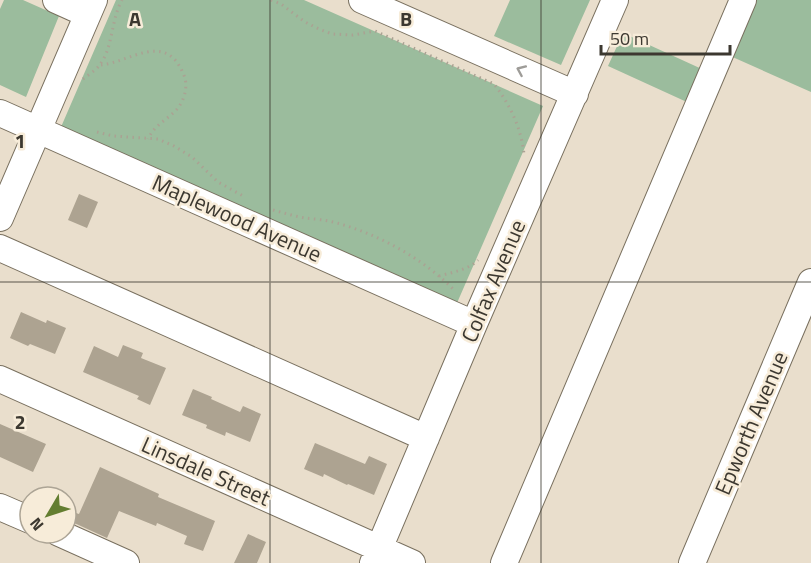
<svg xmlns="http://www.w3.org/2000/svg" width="811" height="563" viewBox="0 0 811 563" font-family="'Titillium Web',sans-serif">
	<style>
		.green { fill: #9bbc9d }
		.building { fill: #ada391 }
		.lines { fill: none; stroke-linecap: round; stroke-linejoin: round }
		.minor-casing { stroke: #79705f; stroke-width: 28 }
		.path { stroke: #aaa293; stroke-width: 3; stroke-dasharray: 1.5 4.5; stroke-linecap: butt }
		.minor { stroke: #fff; stroke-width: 26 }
		.oneway { stroke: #9e9c98 }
		.grid { fill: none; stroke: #3c3830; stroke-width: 1.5; stroke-opacity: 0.55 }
		.labels { text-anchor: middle; stroke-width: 5; stroke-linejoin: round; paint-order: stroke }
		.street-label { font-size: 22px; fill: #3c3830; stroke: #f7ecd9 }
		.grid-label { font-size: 20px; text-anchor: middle; font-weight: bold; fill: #3c3830; stroke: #f7ecd9; stroke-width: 5; stroke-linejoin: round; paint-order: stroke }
	</style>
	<rect width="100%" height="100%" fill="#e9decc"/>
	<path class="green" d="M4 0H23L59 16 26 97 0 85V9Z
		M116 0H304L543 106 457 303 61 127Z
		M510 0H590L561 65 494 36Z
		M752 0H811V92L728 55Z
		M623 33 704 70 689 103 608 66Z"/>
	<path class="building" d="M79 194 98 202 87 228 68 220Z
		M21 312 46 323 47 320 66 328 55 354 30 344 28 346 10 338Z
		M123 345 143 353 141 358 166 368 150 405 137 399 139 396 83 372 94 346 118 357Z
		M193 389 212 397 211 399 240 412 243 406 261 414 250 442 226 432 225 436 206 428 207 425 182 415Z
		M0 424 46 444 33 472 0 457Z
		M315 443 365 464 369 456 387 464 374 495 348 484 347 485 324 474 323 477 304 469Z
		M100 467 159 494 158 497 215 521 203 551 184 544 187 536 157 523 156 526 119 511 107 538 72 522 76 513 79 514Z
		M248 534 266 542 257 563H234Z"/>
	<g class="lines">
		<g class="minor-casing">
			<path id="minor" d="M56 0 87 14
				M362 0 575 94
				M0 113 474 324
				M0 218 94 0
				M0 248 426 438
				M0 379 412 563
				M0 507 30 520
				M59 533 126 563
				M373 563 474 324 615 0
				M504 563 743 0
				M692 563 811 282"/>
		</g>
		<path class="path" d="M271 0 281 4 305 22 319 29 332 34 353 35 375 31 494 84C510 104 522 130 524 155
			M101 65C130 62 165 31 183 73 188 83 186 95 180 105 172 118 155 123 148 139
			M83 79C89 74 97 70 101 63 113 46 111 20 122 0
			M97 132 113 136 158 139 174 146 192 157 218 182 245 197
			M273 210C284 213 294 216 305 218 315 219 326 220 337 223 380 235 424 259 455 291
			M439 276C453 272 468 270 478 260"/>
		<use href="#minor" class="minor"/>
	</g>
	<defs><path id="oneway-chevron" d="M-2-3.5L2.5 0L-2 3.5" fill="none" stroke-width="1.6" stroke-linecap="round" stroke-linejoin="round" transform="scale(1.5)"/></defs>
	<use class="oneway" href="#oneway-chevron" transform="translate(521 70) rotate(-156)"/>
	<path class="grid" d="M270 0V563M541 0V563M0 282H811"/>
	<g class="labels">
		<g class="street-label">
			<text transform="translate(237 218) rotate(24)" y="8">Maplewood Avenue</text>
			<text transform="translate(493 281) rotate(-67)" y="8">Colfax Avenue</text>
			<text transform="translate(751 423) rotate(-67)" y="8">Epworth Avenue</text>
			<text transform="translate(206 471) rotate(24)" y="8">Linsdale Street</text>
		</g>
	</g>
	<g class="grid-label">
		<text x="135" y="26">A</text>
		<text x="406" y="26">B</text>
		<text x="20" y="148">1</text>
		<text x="20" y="429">2</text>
	</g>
	<g transform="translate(48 515) rotate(231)"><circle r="28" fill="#f7ecd9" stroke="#aca495" stroke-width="1.5"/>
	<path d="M0-4.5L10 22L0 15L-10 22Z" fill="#647e31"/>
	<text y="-9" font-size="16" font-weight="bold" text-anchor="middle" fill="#3c3830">N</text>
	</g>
	<path d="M601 45v9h129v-9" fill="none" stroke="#3c3830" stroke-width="3"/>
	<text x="610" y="45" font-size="18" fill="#3c3830" stroke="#f7ecd9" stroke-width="4.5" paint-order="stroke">50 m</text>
</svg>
